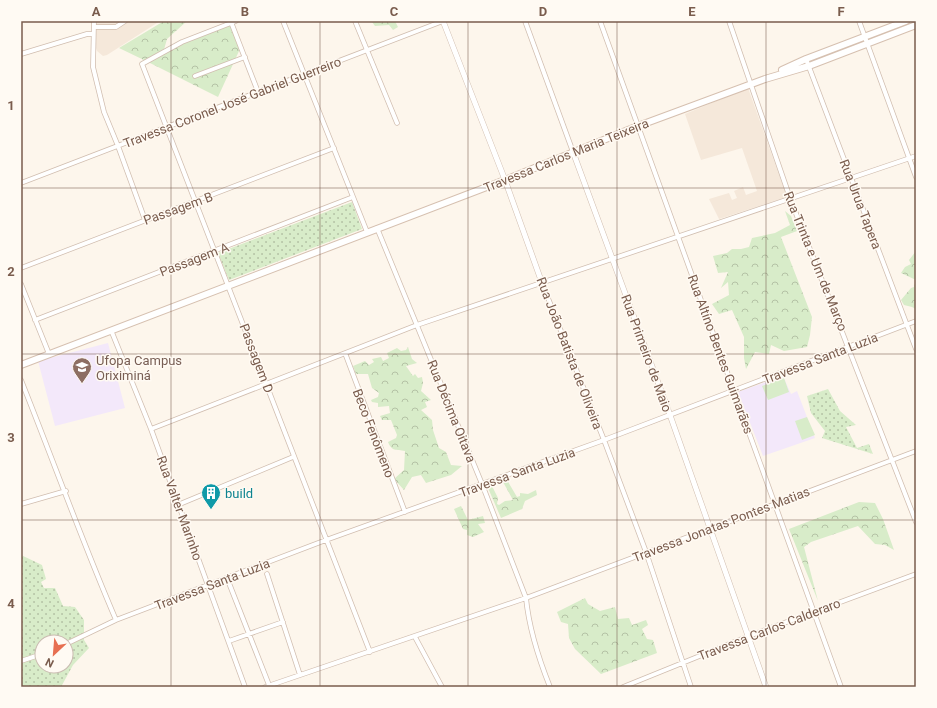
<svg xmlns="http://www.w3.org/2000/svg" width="937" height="708" viewBox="0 0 937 708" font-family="Roboto,sans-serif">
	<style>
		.residential { fill: #f5e8da }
		.education { fill: #f3e8fa }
		.grass { fill: url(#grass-dots); fill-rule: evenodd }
		.forest { fill: url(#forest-crowns) }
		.pitch { fill: #d8ecc9 }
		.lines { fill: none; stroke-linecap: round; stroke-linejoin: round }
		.minor-casing { stroke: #d1beb0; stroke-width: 5.5 }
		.tertiary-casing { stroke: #d1beb0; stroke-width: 6 }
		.secondary-casing { stroke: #d6c0b0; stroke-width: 8 }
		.minor { stroke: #fff; stroke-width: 4 }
		.tertiary { stroke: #fff; stroke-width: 5 }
		.secondary { stroke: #fff; stroke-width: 6 }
		.grid { fill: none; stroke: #7a5c4d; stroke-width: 1; stroke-opacity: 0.55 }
		.labels { text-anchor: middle; stroke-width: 3; stroke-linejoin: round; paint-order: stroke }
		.street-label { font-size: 13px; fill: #7a5c4d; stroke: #fffaf3 }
		.education-label { font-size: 13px; fill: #785e54; stroke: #fffaf3; text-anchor: start }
		.culture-label { font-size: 13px; fill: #0d838f; stroke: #fffaf3; text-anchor: start }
		.neatline { fill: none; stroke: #7a5c4d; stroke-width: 1.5 }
		.grid-label { font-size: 13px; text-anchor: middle; font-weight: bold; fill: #7a5c4d }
	</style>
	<defs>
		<pattern id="grass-dots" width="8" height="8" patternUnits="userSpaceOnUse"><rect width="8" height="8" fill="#d8ecc9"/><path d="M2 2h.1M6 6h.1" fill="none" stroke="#b4c2a5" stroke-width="1.8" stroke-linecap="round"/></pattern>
		<pattern id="forest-crowns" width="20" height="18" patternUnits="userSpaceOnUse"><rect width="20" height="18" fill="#d8ecc9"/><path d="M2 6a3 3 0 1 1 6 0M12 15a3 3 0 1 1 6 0" fill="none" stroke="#b4c2a5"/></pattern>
	</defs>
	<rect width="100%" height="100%" fill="#fdf6ec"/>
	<path class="residential" d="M97 21H160L107 55 103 56 97 51 95 45Z
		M748 88 787 197 719 219 709 199 729 193 732 200 737 198 734 191 743 187 746 195 757 191 742 148 701 160 685 114Z"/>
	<path class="education" d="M108 343 125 408 55 426 38 361Z
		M783 376 791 394 797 391 815 438 763 456 738 392Z"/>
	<path class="grass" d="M352 202 362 229 229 280 218 253Z
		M828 389 840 411 856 425 846 427 857 448 869 444 873 454 822 438 825 431 811 413 807 396Z
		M21 555 42 565 46 579 41 582 44 588H55L63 606 75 607 84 620V640L89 648 73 665 61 687H21ZM42 642H66V666H42Z"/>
	<path class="forest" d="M164 21H187L167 39 163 53 146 61 119 48Z
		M373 21H395L398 27 393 30 389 25 375 26 372 22Z
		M231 23 242 50 239 51 218 97 148 62 184 42Z
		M785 211 791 216 797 231 781 237 812 317 810 335 807 347 784 351 771 345 769 354 755 352 746 369 744 358V337L732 310 719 314 712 304 729 295 728 282 721 288 728 272 718 273 713 256 727 253 732 249H741L749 247 752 238 775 233 790 225Z
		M916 251V280L901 273 905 267 911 264 909 260Z
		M916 283V309L912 307 904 305 901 300 911 288 914 287V285Z
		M408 347 412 359 417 363 406 366 413 376 415 374 418 378 422 377 423 383 421 391 431 400 425 402 427 407 421 410 432 420 433 430 439 448 446 452 451 465 462 466 451 475 426 483 421 475 412 477 404 490 394 479 404 470 405 451C396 449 392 452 388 442L396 438 397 435 391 420H382L380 416 390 413 389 406 378 407V403L372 402 371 400 378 397 379 393 372 388 368 374H356L353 366 365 361 369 365 374 362 372 359 381 357 383 361 389 358 387 353 397 348 401 351 406 350Z
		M507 480 517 497 520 496V493L528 494 536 490 537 495 525 501 522 509 501 518 488 488 492 486 498 498 497 504 499 505 505 501 513 500 503 482Z
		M859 502 875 503 883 519 894 550 885 545 875 544 858 526 811 542 804 547 818 601 789 529Z
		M461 506 468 520 483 516 485 523 478 524 484 532 473 537 467 535V530L463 529 454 509Z
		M585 598 588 604 600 611 615 607 618 619 629 618 632 625 646 620 648 625 642 629 647 639 653 640 657 653 601 674 575 649 569 638 568 624 561 622 557 612Z"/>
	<path class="pitch" d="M784 378 789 392 768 400 762 386Z
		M807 417 815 435 802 440 795 421Z"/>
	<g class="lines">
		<g class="minor-casing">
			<path id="minor" d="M94 21 93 67 104 112 118 146 145 220
				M236 21 182 42 142 64 370 652
				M283 21 367 232
				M355 21 397 123
				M525 21 573 152
				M600 21 841 687
				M729 21 790 198 916 522
				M859 21 916 177
				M231 22 258 92
				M94 27H116L125 21
				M21 54 87 34H93
				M806 59 916 349
				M195 76 245 57
				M21 183 443 21
				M377 228 482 484 526 598C529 629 538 657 550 687
				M21 268 334 148
				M542 283 604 440 646 552 691 687
				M21 284 49 354
				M35 320 353 197
				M111 330 151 429 245 687
				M345 353 405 512
				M21 380C53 460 82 541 116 620
				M151 429 417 325 916 156
				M21 504 66 491
				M180 504 293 457
				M267 574 300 675
				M227 578 269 685
				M415 637 442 687
				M229 641 283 622
				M66 644 116 620 326 540 604 440 916 321
				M21 661 42 654
				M265 687 526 598 916 451
				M623 687 749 636 916 574"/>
		</g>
		<g class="tertiary-casing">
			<path id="tertiary" d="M443 21 505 180 542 283
				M573 152 670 415 766 687"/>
		</g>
		<g class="secondary-casing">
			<path id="secondary" d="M782 70 806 59 906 21
				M21 365 505 180 638 126 765 79 809 66 916 25"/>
		</g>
		<use href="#minor" class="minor"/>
		<use href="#tertiary" class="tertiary"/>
		<use href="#secondary" class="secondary"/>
	</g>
	<path class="grid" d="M171 21V687M320 21V687M468 21V687M617 21V687M766 21V687M21 188H916M21 354H916M21 520H916"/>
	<defs>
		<g id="university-pin" transform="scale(1)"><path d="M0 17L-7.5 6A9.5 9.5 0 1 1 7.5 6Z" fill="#8d6e63" stroke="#fffaf3"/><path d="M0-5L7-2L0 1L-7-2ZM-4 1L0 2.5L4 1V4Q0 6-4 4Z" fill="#fff"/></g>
		<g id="building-pin" transform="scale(1)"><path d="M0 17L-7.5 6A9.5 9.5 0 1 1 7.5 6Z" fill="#0f9aa8" stroke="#fffaf3"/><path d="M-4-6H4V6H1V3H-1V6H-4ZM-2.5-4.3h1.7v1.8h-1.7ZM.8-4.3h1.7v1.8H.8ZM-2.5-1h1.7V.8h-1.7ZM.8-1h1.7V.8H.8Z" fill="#fff"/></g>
	</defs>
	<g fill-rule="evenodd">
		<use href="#university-pin" x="82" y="367"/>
		<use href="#building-pin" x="211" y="493"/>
	</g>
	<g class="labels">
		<g class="street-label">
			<text transform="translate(232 102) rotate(-21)" y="5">Travessa Coronel José Gabriel Guerreiro</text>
			<text transform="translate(566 155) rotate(-22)" y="5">Travessa Carlos Maria Teixeira</text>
			<text transform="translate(861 204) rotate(69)" y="5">Rua Urua Tapera</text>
			<text transform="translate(178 208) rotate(-20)" y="5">Passagem B</text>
			<text transform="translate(194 259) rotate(-21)" y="5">Passagem A</text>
			<text transform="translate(816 261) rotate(68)" y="5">Rua Trinta e Um de Março</text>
			<text transform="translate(570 353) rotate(69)" y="5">Rua João Batista de Oliveira</text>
			<text transform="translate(647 353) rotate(70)" y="5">Rua Primeiro de Maio</text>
			<text transform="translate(721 354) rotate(70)" y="5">Rua Altíno Bentes Guimarães</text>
			<text transform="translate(257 358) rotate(69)" y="5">Passagem D</text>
			<text transform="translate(820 358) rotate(-21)" y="5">Travessa Santa Luzia</text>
			<text transform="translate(452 411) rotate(68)" y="5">Rua Décima Oitava</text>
			<text transform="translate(374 433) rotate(69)" y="5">Beco Fenômeno</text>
			<text transform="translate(517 472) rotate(-20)" y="5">Travessa Santa Luzia</text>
			<text transform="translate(180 508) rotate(70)" y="5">Rua Valter Marinho</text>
			<text transform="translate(721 524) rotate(-21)" y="5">Travessa Jonatas Pontes Matias</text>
			<text transform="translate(212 584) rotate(-21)" y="5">Travessa Santa Luzia</text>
			<text transform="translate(769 629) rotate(-21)" y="5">Travessa Carlos Calderaro</text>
		</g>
		<g class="education-label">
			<text x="96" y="365">Ufopa Campus<tspan x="96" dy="15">Oriximiná</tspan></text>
		</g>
		<g class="culture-label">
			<text x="225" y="498">build</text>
		</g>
	</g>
	<rect width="937" height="708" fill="none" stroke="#fffaf3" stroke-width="44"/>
	<g transform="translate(54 654) rotate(206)"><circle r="19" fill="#fffaf3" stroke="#cabbb1"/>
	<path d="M0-3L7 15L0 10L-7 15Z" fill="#e76f51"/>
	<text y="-6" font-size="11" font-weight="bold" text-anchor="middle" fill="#7a5c4d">N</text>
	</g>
	<rect x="22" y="22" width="893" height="664" class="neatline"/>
	<g class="grid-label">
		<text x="96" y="16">A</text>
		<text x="245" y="16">B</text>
		<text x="394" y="16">C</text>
		<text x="543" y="16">D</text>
		<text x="692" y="16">E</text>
		<text x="841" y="16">F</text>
		<text x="11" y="110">1</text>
		<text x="11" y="276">2</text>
		<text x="11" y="442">3</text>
		<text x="11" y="608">4</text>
	</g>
</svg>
